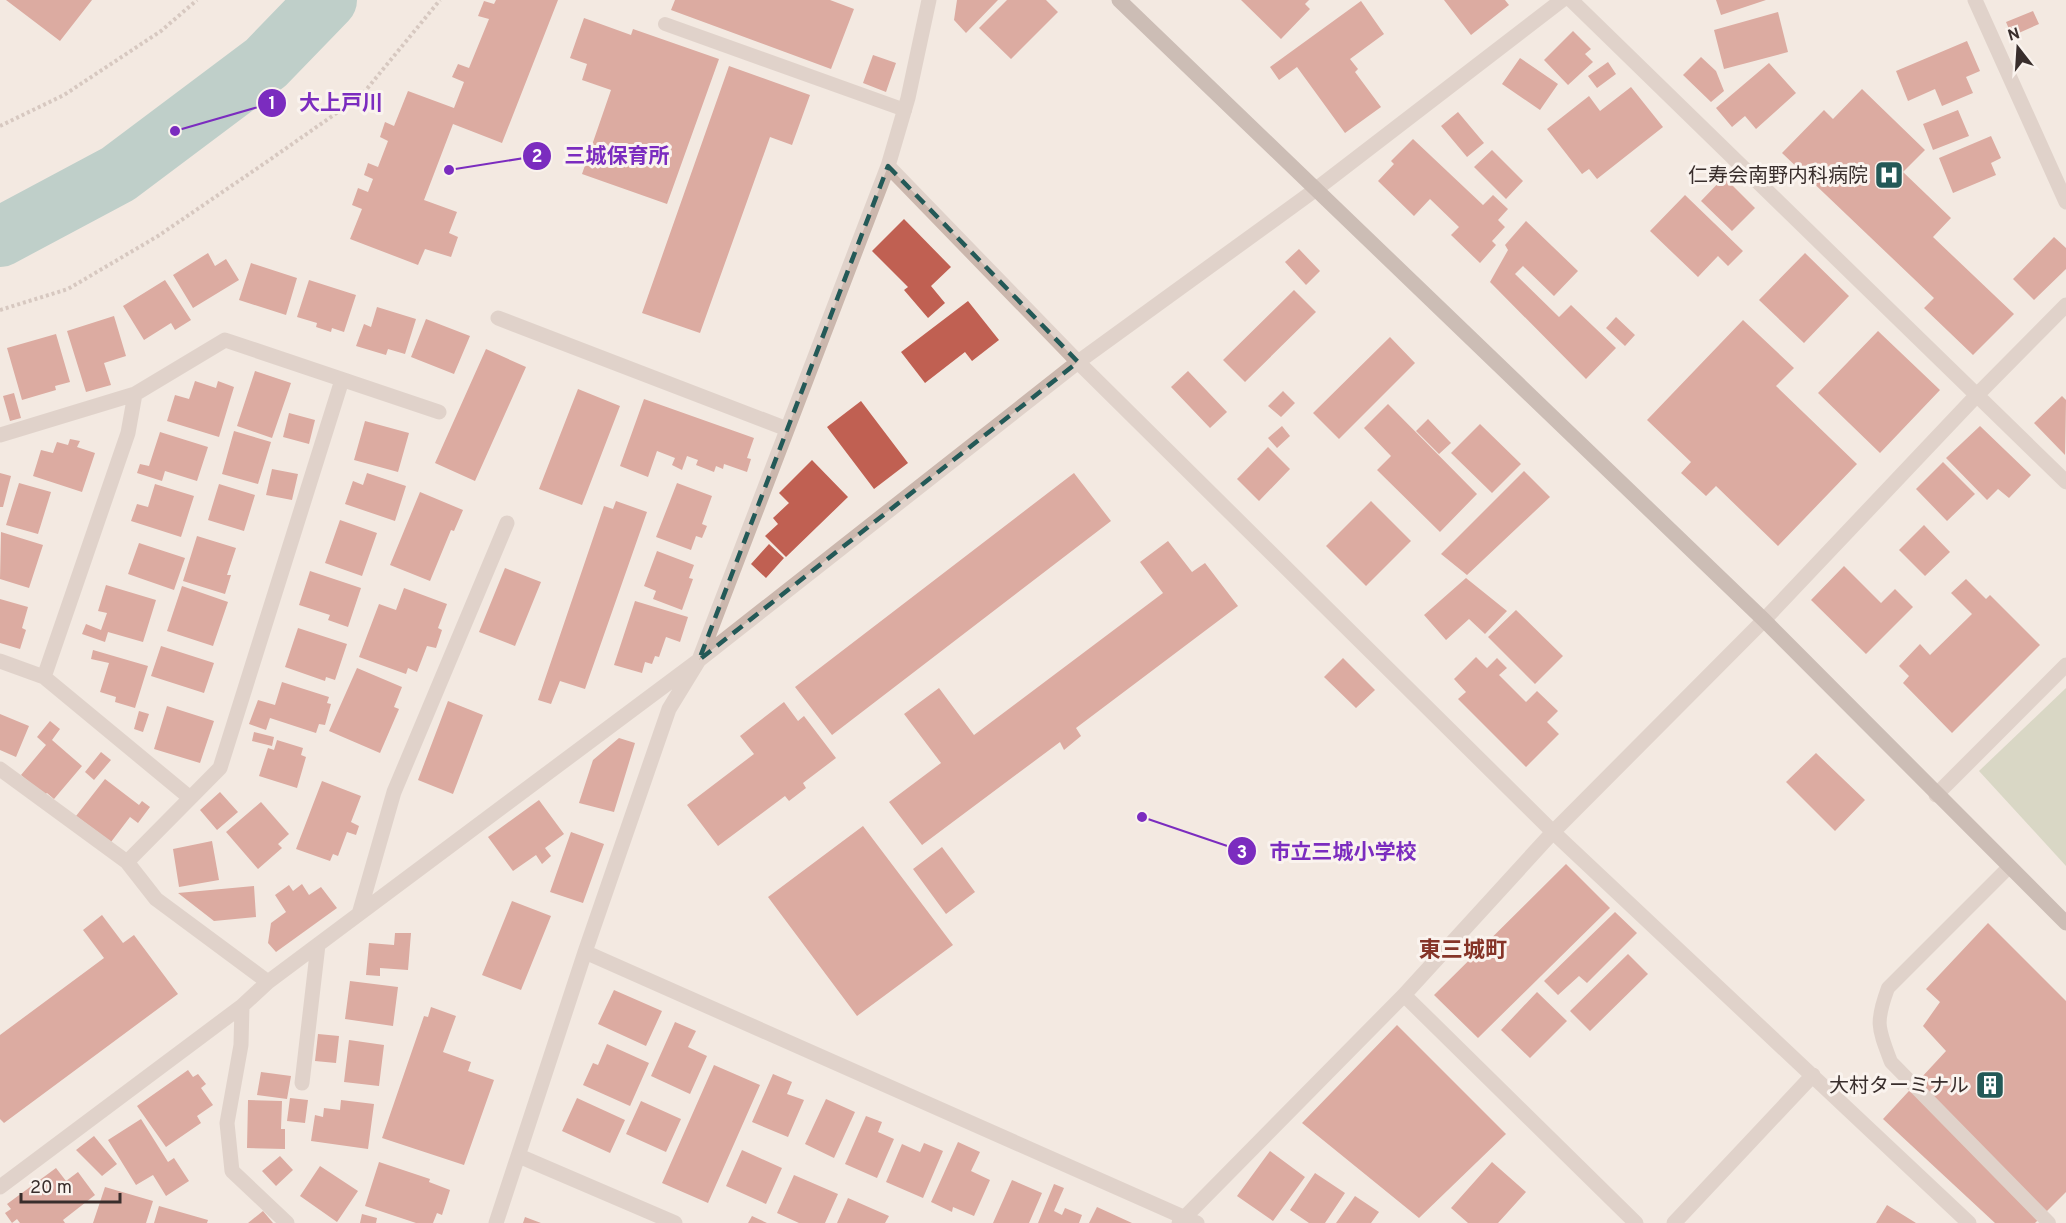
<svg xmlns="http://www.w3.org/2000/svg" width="2066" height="1223" viewBox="0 0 2066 1223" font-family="Overpass,'Noto Sans JP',sans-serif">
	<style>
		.green { fill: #bac1a2 }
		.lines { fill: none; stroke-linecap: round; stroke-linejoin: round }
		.river { stroke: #81afab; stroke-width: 60 }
		.building { fill: #c06052 }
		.path { stroke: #b6a198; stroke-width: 4; stroke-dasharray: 3 3; stroke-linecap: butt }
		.lane { stroke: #cbb7ad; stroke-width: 14 }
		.street { stroke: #cbb7ad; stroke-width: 15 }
		.secondary { stroke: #9e877f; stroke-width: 15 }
		.marked { fill: none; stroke: #235957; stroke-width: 4.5; stroke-dasharray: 12 8; stroke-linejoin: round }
		.labels { text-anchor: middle; stroke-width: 6; stroke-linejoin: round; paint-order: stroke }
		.poi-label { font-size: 20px; fill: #392e2c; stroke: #faf3ee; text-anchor: end }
		.quarter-label { font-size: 22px; font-weight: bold; fill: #853428; stroke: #faf3ee }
		.leader { fill: none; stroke: #7b2cbf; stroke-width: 2 }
		.callout-dot { fill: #7b2cbf; stroke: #faf3ee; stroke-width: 2 }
		.mark-label { font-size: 18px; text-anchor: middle; font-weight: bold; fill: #fff }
		.callout-label { font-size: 21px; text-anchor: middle; font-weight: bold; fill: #7b2cbf; stroke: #faf3ee; stroke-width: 6; stroke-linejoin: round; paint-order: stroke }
	</style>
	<rect width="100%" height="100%" fill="#f3e9e1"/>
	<path class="green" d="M2066 688V866L1979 771Z"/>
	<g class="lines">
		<path class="river" d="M0 237 118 174 266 63 327 0"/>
	</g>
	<path class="building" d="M6 0H92L60 41Z
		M496 0H558L502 143 453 124 424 200 457 212 449 233 458 237 451 257 425 249 418 265 350 239 362 209 352 205 358 188 368 192 373 179 364 175 368 163 378 167 388 141 380 137 385 122 394 126 408 91 454 108 464 82 452 77 458 64 469 68 489 19 478 16 484 1 494 4Z
		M675 0H830L854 9 831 69 671 10Z
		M957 0H998L966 33 954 20Z
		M1007 0H1046L1058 12 1011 59 979 28Z
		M1241 0H1309L1305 4 1310 9 1281 39Z
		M1444 0H1505L1509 5 1471 35Z
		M1716 0H1766L1721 15Z
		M1361 1 1384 34 1350 59 1358 69 1355 72 1381 107 1345 133 1297 67 1279 80 1270 67Z
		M2033 11 2039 24 2012 36 2006 22Z
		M1778 12 1788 52 1724 69 1714 30Z
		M584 18 631 35 633 29 719 59 667 204 582 174 611 90 582 80 587 64 570 58Z
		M1573 31 1591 49 1585 54 1593 62 1568 85 1544 60Z
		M1967 41 1980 71 1966 77 1973 93 1942 106 1935 89 1908 101 1896 71Z
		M873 55 896 63 886 92 863 83Z
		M1701 57 1716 71 1724 91 1711 102 1683 75Z
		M1520 58 1558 84 1540 110 1502 84Z
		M1608 62 1616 74 1597 88 1588 76Z
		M1769 63 1796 93 1756 129 1745 116 1732 127 1716 108Z
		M729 66 810 95 792 145 770 137 700 333 642 313Z
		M1631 87 1663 127 1597 179 1589 169 1582 174 1547 129 1589 96 1600 111Z
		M1862 89 1925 150 1903 172 1951 218 1933 237 2014 314 1973 355 1924 308 1934 298 1782 153 1824 110 1833 119Z
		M1958 110 1969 136 1933 150 1923 124Z
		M1458 112 1484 143 1467 157 1441 126Z
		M1991 136 2001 158 1991 163 1996 175 1953 193 1939 158Z
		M1413 139 1483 205 1493 195 1508 209 1498 220 1505 227 1492 241 1496 245 1480 263 1451 235 1459 227 1430 199 1414 216 1378 181 1394 164 1391 161Z
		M1492 150 1523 181 1506 199 1474 167Z
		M1724 177 1755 208 1732 231 1701 201Z
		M1685 195 1743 251 1728 266 1718 256 1698 277 1650 231Z
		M904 219 951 267 931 286 945 303 928 318 904 290 908 287 872 251Z
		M1526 221 1578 271 1554 296 1523 266 1515 274 1559 317 1571 305 1616 348 1586 379 1490 282 1508 250 1505 245Z
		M2054 237 2066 248V269L2034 300 2013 279Z
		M1299 249 1320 271 1306 285 1285 262Z
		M208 253 215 266 226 259 239 280 193 308 173 275Z
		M1805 253 1849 296 1804 343 1759 300Z
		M251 263 297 278 286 315 239 300Z
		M165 280 191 320 175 330 171 323 144 340 123 306Z
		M309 280 356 295 344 332 332 328 331 332 316 327 317 323 297 317Z
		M1294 290 1316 312 1245 382 1223 360Z
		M968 301 999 340 972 361 965 352 925 383 901 352Z
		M377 307 416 319 405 354 388 349 386 355 356 346 364 324 371 327Z
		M114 316 126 356 104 363 111 385 86 392 67 331Z
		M1616 317 1635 335 1625 346 1606 328Z
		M426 319 470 336 454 374 411 357Z
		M1743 320 1794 368 1776 386 1857 464 1778 546 1716 486 1706 496 1681 473 1691 462 1647 420Z
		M1878 331 1940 390 1880 453 1818 393Z
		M56 334 70 382 55 386 56 390 22 400 7 348Z
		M1390 337 1415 363 1339 439 1313 413Z
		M486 349 526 367 475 481 435 463Z
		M255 371 291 383 272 438 237 426Z
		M1188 371 1227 412 1210 428 1171 387Z
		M195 381 216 388 218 381 234 387 219 437 167 421 175 395 189 399Z
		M578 389 620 406 582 505 539 489Z
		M1283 391 1295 403 1281 417 1268 406Z
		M14 393 21 418 10 421 3 396Z
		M2062 396 2066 400 2065 455 2034 423Z
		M644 399 754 438 747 458 751 459 747 472 724 464 723 469 716 466 714 472 696 465 698 460 687 456 682 470 672 465 675 458 657 451 648 477 620 466Z
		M861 401 908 463 874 489 827 427Z
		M1388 404 1477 494 1440 532 1377 470 1391 456 1364 428Z
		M289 413 315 420 309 444 283 437Z
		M1428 419 1451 443 1439 454 1416 431Z
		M365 421 409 433 398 472 354 460Z
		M1480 424 1521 464 1492 493 1451 453Z
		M1282 426 1290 436 1277 448 1268 438Z
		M1980 426 2031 475 2009 498 1998 489 1987 500 1946 458Z
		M234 431 271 442 258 484 222 474Z
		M160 432 208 447 197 481 165 471 162 481 137 473 140 464 149 466Z
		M70 439 80 441 77 447 95 453 82 492 33 476 41 450 53 453 57 442 68 445Z
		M1268 447 1290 469 1259 501 1237 479Z
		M812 460 848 497 786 557 765 536 778 524 773 518 789 503 779 493Z
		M1943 462 1975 494 1947 521 1916 489Z
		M272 469 298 474 292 500 266 495Z
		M1524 471 1550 497 1467 575 1441 554Z
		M0 473 11 476 3 507H0Z
		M367 473 406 486 395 521 345 504 353 481 363 485Z
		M1074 473 1111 521 832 735 795 687Z
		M19 483 51 492 38 534 6 525Z
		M677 483 712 496 702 524 707 526 702 538 696 536 691 550 656 537Z
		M155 484 194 496 181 537 131 521 137 504 148 507Z
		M219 484 255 495 244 531 208 520Z
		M420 492 463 510 454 531 451 530 430 581 390 565Z
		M616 501 647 512 585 689 560 681 551 704 538 700 604 506 613 509Z
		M1371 501 1411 541 1366 586 1326 546Z
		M340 520 377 533 362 576 325 563Z
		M1924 525 1950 552 1925 576 1899 550Z
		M1 532 43 545 29 588 0 579Z
		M197 536 236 548 227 575H231L225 594 183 581Z
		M1168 541 1192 572 1205 563 1238 606 1076 728 1081 736 1064 750 1060 742 922 845 889 802 941 763 904 714 939 688 974 735 1163 593 1140 562Z
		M139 543 185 558 174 590 128 574Z
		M769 544 784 558 766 578 751 564Z
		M657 551 694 565 689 578 693 579 682 610 653 599 656 591 644 586Z
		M1844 566 1881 603 1895 589 1913 607 1866 654 1811 600Z
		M505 568 541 582 515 646 479 632Z
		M310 571 361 588 348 627 328 620 330 615 299 605Z
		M1466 578 1507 611 1485 634 1469 619 1446 640 1424 615Z
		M1966 579 1986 599 1990 595 2040 645 1952 733 1903 683 1909 676 1899 666 1920 644 1930 655 1972 614 1951 593Z
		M106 585 156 600 143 642 108 632 105 642 82 634 86 624 101 630 107 613 98 611Z
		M182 586 228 602 213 646 167 631Z
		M404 588 447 604 438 628 442 630 436 648 427 646 417 672 408 668 406 674 359 657 379 604 396 610Z
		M0 599 28 607 22 628 26 630 20 649 0 643Z
		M635 601 688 617 680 642 666 637 659 657 655 656 652 664 645 662 642 673 614 665Z
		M1516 610 1563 656 1535 684 1488 637Z
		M298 628 347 644 335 680 326 677 325 681 285 667Z
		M161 646 214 663 204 693 151 676Z
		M93 650 148 666 135 708 115 702 116 697 100 692 109 663 91 659Z
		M1476 657 1487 668 1497 658 1507 668 1499 675 1526 702 1537 691 1558 711 1547 722 1559 734 1526 767 1458 699 1466 692 1454 679Z
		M1343 658 1375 690 1356 708 1324 677Z
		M357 668 402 687 394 707 399 709 380 753 329 731Z
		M282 682 329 697 327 703 331 704 325 725 319 724 316 733 270 718 266 730 249 724 258 700 275 705Z
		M448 701 483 715 453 794 418 780Z
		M784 702 798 721 804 716 836 758 803 783 806 788 789 801 785 796 718 846 687 805 754 754 740 736Z
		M167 706 214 721 200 763 154 749Z
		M139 711 149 714 143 732 134 729Z
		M0 714 29 726 16 757 0 750Z
		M50 721 60 729 52 740 82 766 54 799 47 793 44 795 21 775 46 745 37 737Z
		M254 732 274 737 272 746 252 741Z
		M619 738 635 743 614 812 579 803 593 760Z
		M277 740 303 748 301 755 306 757 297 788 259 776 268 748 274 750Z
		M101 752 111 760 94 780 85 772Z
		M1816 753 1865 800 1835 831 1786 782Z
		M105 779 139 805 142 801 150 807 138 823 130 817 111 842 76 816Z
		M322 781 361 796 351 822 359 826 356 835 347 832 338 856 333 854 330 861 296 849Z
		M220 792 238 812 217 830 200 810Z
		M539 800 564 834 545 848 551 856 542 864 536 855 513 871 488 837Z
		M261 802 289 834 278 844 282 848 258 869 226 832Z
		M863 826 953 945 857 1016 768 897Z
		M571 832 604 844 583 903 550 892Z
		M212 841 219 880 179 887 173 849Z
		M942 847 975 892 946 914 913 869Z
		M1566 864 1610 908 1478 1038 1434 995Z
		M302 884 309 895 321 887 337 908 276 952 268 943 271 923 286 912 275 895 289 885 293 891Z
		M254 886 256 917 214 921 178 893Z
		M512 901 551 916 521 990 482 975Z
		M1615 912 1637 933 1587 983 1579 976 1558 995 1544 981Z
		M102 915 123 943 134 935 178 994 4 1123 0 1119V1035L104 958 83 930Z
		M1988 923 2066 1001V1192L2035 1223H1995L1883 1119 1946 1051 1923 1026 1940 1002 1926 989Z
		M395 933H411L408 970 380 968V976L366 975 369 943 394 945Z
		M1628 954 1648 974 1590 1031 1570 1011Z
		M350 981 398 987 393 1026 345 1019Z
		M614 990 662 1011 646 1046 598 1024Z
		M1537 992 1567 1021 1530 1058 1501 1030Z
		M431 1007 456 1016 443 1052 471 1062 468 1071 494 1080 464 1165 382 1138 424 1016 428 1017Z
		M675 1022 696 1031 688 1047 707 1056 690 1094 651 1076Z
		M1397 1025 1506 1134 1419 1218 1302 1123Z
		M318 1034 339 1036 336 1063 315 1061Z
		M349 1040 384 1045 379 1086 344 1082Z
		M607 1044 649 1063 630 1106 583 1085 593 1063 598 1065Z
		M714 1065 760 1085 708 1203 662 1183Z
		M188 1070 193 1077 198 1074 206 1084 201 1088 213 1105 197 1116 201 1123 166 1147 137 1106Z
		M261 1072 291 1076 287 1099 257 1095Z
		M773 1074 792 1082 787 1094 804 1100 788 1137 752 1122Z
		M290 1098 308 1100 305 1123 287 1121Z
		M577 1098 625 1120 610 1153 562 1131Z
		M826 1099 855 1112 834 1158 805 1144Z
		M248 1100 282 1101 281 1129H285V1149L247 1148Z
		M341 1100 374 1104 368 1149 311 1141 315 1115 323 1117 324 1108 340 1110Z
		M641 1101 681 1119 666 1152 626 1134Z
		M866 1116 882 1122 878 1132 894 1139 877 1178 845 1164Z
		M141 1119 168 1162 174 1158 189 1181 166 1196 153 1175 136 1185 108 1140Z
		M94 1136 117 1164 102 1176 76 1150Z
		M958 1142 980 1152 971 1171 990 1180 974 1216 953 1207 952 1212 931 1202Z
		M924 1143 943 1151 923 1198 886 1182 902 1144 920 1152Z
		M742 1150 782 1168 766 1204 726 1186Z
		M1270 1151 1305 1177 1273 1221 1237 1196Z
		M280 1156 293 1170 276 1186 262 1171Z
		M379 1162 430 1179 429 1182 450 1190 442 1215 437 1213 433 1223H416L365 1206Z
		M1492 1162 1526 1192 1498 1223H1468L1451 1208Z
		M320 1166 358 1191 337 1222 300 1196Z
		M56 1168 66 1181 78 1172 95 1195 63 1220 65 1223H20L17 1219 12 1223 5 1213 11 1209 7 1204Z
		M1315 1173 1345 1193 1325 1223H1309L1290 1210Z
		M794 1175 838 1194 825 1223H799L777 1213Z
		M1012 1180 1042 1193 1029 1223H993Z
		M1054 1184 1064 1188 1054 1211 1062 1215 1065 1208 1082 1215 1079 1223H1038Z
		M105 1187 153 1201 146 1223H93Z
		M1355 1196 1379 1212 1371 1223H1336Z
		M848 1198 889 1216 885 1223H837Z
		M1887 1205 1916 1223H1876Z
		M159 1206 208 1220 207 1223H154Z
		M1097 1207 1132 1223H1089Z
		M263 1211 273 1223H248Z
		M362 1214 377 1218 376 1223H360Z
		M752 1216 767 1223H748Z
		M525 1217 541 1223H523Z"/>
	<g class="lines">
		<path class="path" d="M0 126 64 95 161 31 197 0
			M0 310 68 289 158 236 265 163 361 96 440 0"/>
		<path class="lane" d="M665 24 905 110
			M2009 867 1888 988C1875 1023 1878 1028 1891 1062L2049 1223"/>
		<path class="street" d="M1571 0 2066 482
			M1975 0 2066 202
			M888 166 1078 362 1553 832 1969 1223
			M498 318 787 429
			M0 435 135 394 225 340 439 412
			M0 661 44 677 189 797
			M44 677 128 433 135 394
			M0 769 127 862 156 899 268 982
			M1936 795 2066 665
			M127 862 220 768 342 380
			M359 914 394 792 507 523
			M585 952 1197 1223
			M1404 995 1636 1223
			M242 1006 241 1045 227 1123 232 1171 287 1223
			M302 1083 318 945
			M519 1156 675 1223
			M0 1187 242 1006 268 982 699 660 1078 362 1315 190 1562 0
			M496 1223 585 952 669 709 699 660 888 166 908 98 929 0
			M1179 1223 1404 995 1553 832 1764 620 1977 395 2066 305
			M1674 1223 1813 1075"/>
		<path class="secondary" d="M1119 0 1764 620 2066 923"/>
	</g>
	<path d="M0 0H2066V1223H0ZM888 166 1078 362 699 660Z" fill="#f3e9e1" fill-opacity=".55" fill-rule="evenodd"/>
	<path class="marked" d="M888 166 1078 362 699 660Z"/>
	<defs>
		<g id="hospital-square" transform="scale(1.5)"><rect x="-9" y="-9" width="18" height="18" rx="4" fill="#235957" stroke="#faf3ee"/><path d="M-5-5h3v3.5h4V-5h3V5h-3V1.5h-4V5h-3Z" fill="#fff"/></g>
		<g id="building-square" transform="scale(1.5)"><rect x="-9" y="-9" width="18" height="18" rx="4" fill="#235957" stroke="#faf3ee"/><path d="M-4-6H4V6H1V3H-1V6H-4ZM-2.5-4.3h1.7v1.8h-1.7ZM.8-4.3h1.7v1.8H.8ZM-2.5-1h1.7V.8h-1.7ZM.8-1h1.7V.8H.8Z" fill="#fff"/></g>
	</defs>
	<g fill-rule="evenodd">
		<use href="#hospital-square" x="1889" y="175"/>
		<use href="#building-square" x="1990" y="1085"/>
	</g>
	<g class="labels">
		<g class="poi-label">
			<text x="1868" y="182">仁寿会南野内科病院</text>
			<text x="1969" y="1092">大村ターミナル</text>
		</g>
		<g class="quarter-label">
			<text x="1463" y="957">東三城町</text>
		</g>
	</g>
	<path class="leader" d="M175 131L272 103M449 170L537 156M1142 817L1242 851"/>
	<g class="callout-dot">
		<circle cx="175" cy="131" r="6"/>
		<circle cx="449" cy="170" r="6"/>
		<circle cx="1142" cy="817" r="6"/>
		<circle cx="272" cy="103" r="15"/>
		<circle cx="537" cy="156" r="15"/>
		<circle cx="1242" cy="851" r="15"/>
	</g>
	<g class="mark-label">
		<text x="272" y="109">1</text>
		<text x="537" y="162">2</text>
		<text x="1242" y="858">3</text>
	</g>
	<g class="callout-label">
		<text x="341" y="110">大上戸川</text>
		<text x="617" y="163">三城保育所</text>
		<text x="1343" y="859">市立三城小学校</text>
	</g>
	<g transform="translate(2018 48) rotate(343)" stroke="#faf3ee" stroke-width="4.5" paint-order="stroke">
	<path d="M0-4.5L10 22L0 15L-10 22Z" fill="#392e2c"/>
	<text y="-9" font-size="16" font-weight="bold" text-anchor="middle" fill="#392e2c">N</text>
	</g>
	<path d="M21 1193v9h99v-9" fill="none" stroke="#392e2c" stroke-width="3"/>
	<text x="30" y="1193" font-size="18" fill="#392e2c" stroke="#faf3ee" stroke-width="4.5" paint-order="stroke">20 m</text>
</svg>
